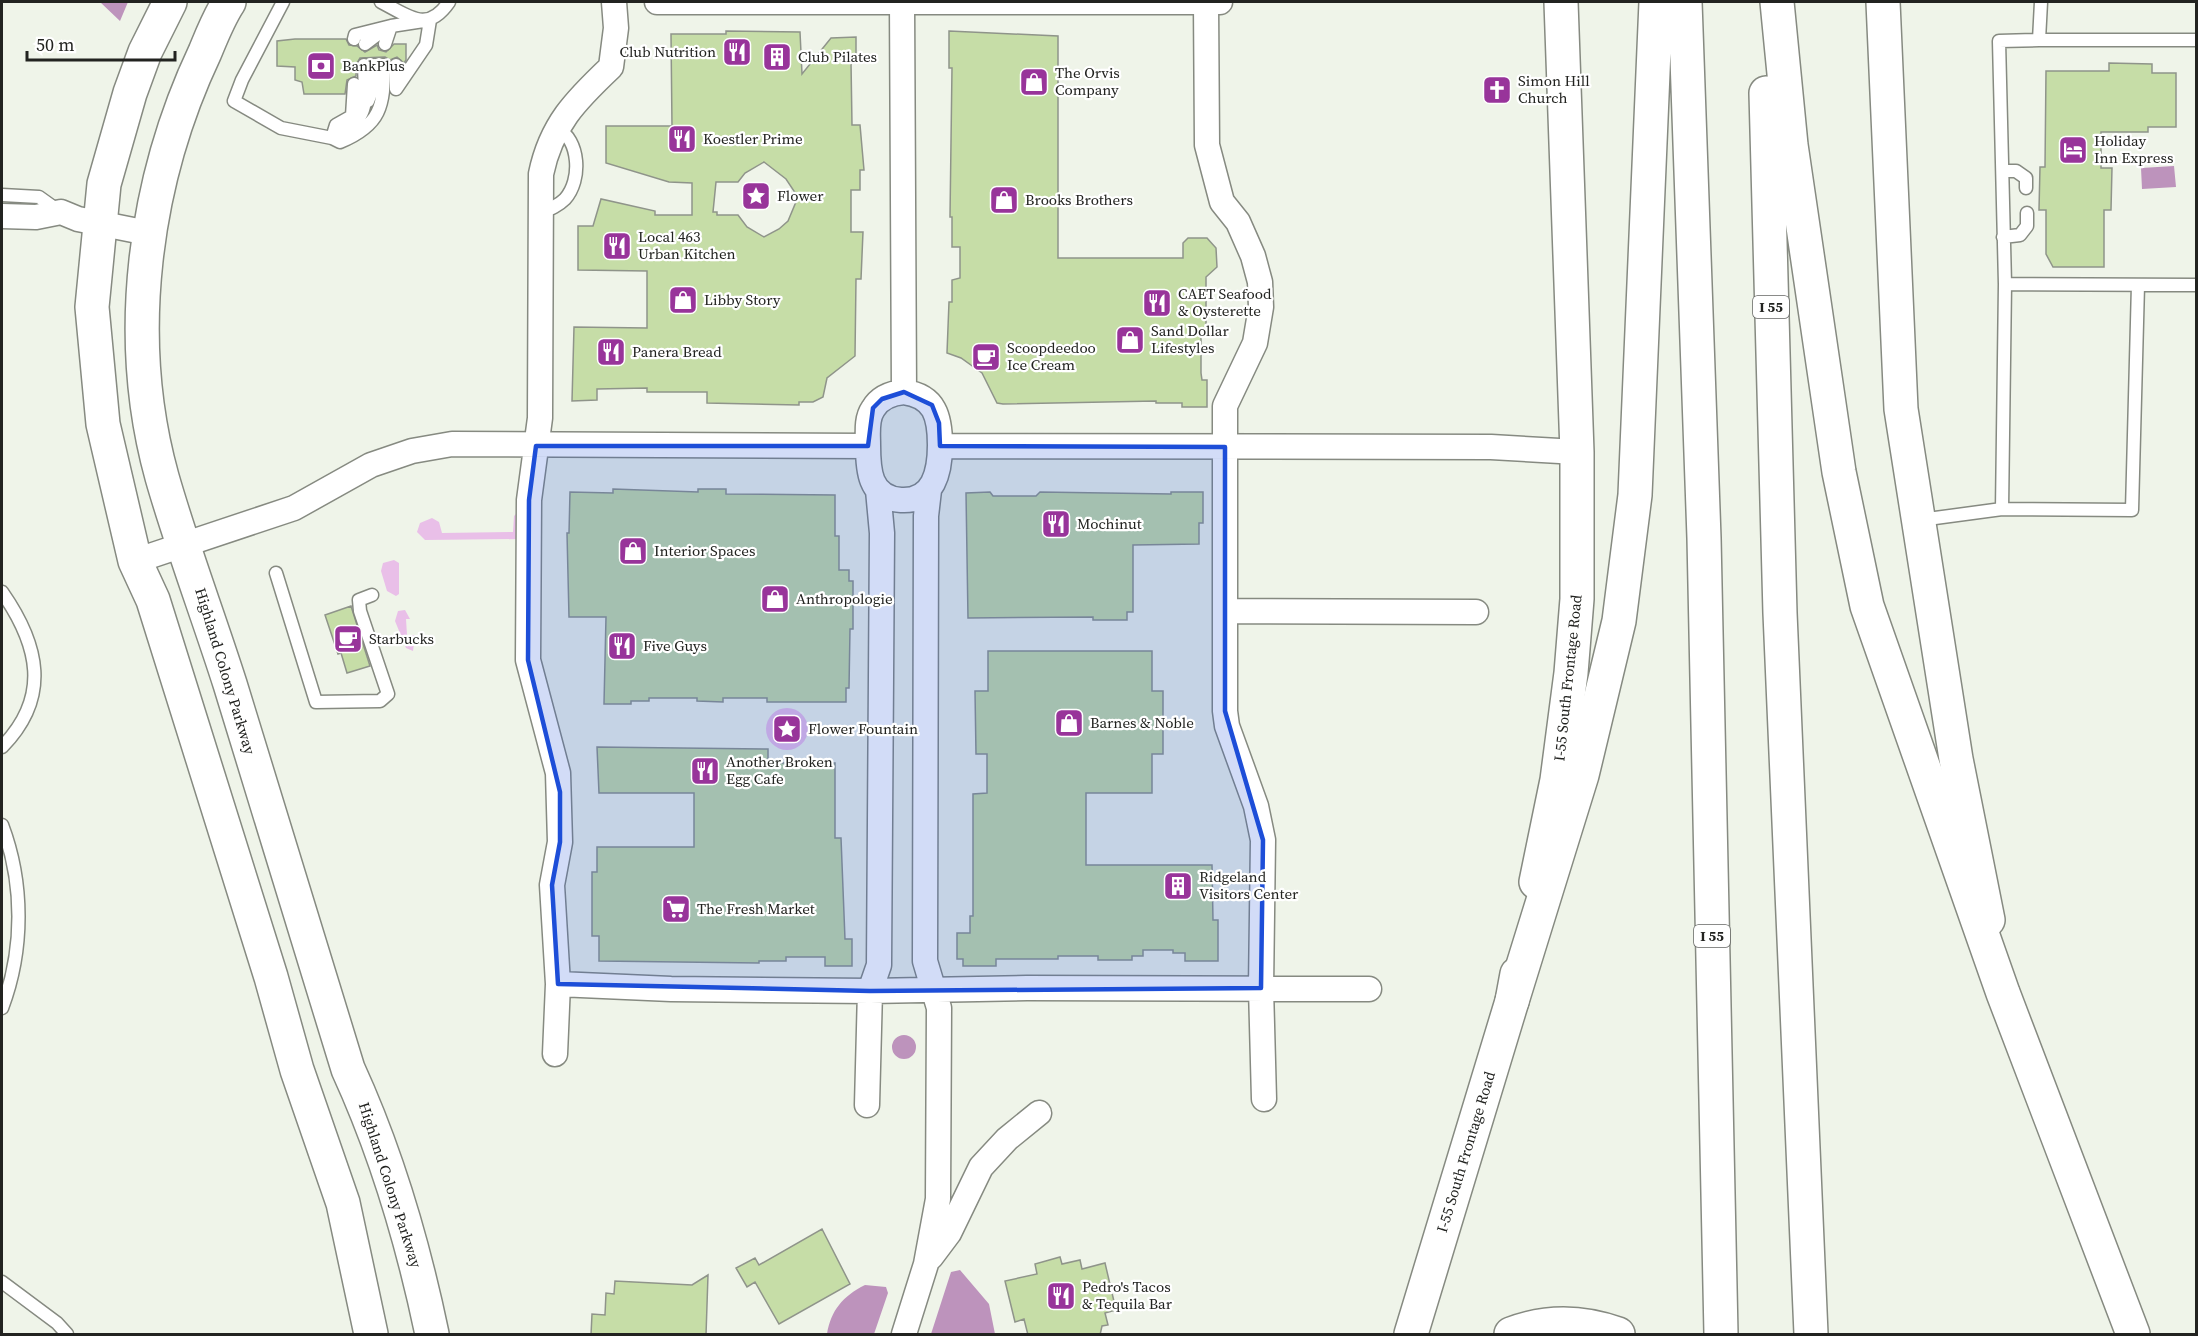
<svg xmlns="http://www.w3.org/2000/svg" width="2198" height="1336" viewBox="0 0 2198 1336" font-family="'Source Serif 4',serif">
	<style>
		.green { fill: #e9bfe8 }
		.water { fill: #bd93bc }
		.building { fill: #c6dda7; stroke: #8f948a; stroke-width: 1.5; fill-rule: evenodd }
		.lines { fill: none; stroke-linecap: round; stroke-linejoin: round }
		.lane-casing { stroke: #868a81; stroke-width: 15 }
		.street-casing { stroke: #868a81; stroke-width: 27 }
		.secondary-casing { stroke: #868a81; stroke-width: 36 }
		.highway-casing { stroke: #868a81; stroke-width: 36 }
		.lane { stroke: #fff; stroke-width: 12 }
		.street { stroke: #fff; stroke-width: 24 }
		.secondary { stroke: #fff; stroke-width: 33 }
		.highway { stroke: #fff; stroke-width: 33 }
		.marked { fill: #1d4ed8; fill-opacity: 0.2; stroke: #1d4ed8; stroke-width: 4.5; stroke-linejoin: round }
		.labels { text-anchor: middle; stroke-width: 4.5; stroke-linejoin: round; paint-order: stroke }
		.shield { fill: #fff; stroke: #646563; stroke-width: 1.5 }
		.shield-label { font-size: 14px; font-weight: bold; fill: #222320 }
		.poi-label { font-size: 15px; fill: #222320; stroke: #fff; text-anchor: start }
		.street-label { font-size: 15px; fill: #222320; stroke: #fff }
	</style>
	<rect width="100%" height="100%" fill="#eff4e9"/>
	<path class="green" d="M516 514H522L520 539 425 540 417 532 420 523 432 518 439 522 442 533 513 532 514 516Z
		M394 560 399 563V594L396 596 387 591 381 571 383 563Z
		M405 610 410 619H406L407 635H415L413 651 406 648 395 621 398 611Z
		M766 729a21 21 0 1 1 42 0a21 21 0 1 1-42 0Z"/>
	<path class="water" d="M100 2H128L120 21Z
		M2174 166 2176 187 2142 189 2141 168Z
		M892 1047a12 12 0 1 1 24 0a12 12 0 1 1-24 0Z
		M960 1270 989 1304 995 1334H931L951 1272Z
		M865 1285 886 1287 888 1293 874 1334H827C831 1310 843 1296 865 1285Z"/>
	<path class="building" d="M726 31 800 32 802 74 831 38 856 37V62H851L852 125H860L864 170H860V190H851V232H863L861 279H856L855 356 827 378 823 397 813 402H799V405L707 403V392H647V388L597 389V400L572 401 574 327 647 328V271L578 270V226H593L601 199 655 211V215H692V183L669 182 606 163V126H672L671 34H726ZM764 162 786 179 798 197 788 221 779 229 764 237 747 227 738 215H717V212H713L716 182H738L745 173Z
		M949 31 1058 36V258H1183V243L1188 238H1207L1216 248 1217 267 1206 277V329H1201V373L1202 380H1207V407H1182V403H1156V401L1003 404 997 403 982 373 961 358 947 353 949 302H952V280L960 278V247H952V217H950L952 68H949Z
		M295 39H346L349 45 357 46 365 52 377 45 379 50 386 52 394 44H406V60L404 63 397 57 390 60 385 57 360 58 356 65V76L347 80 345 94H304L302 82 295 80V67L277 66V41Z
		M2109 63 2152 64V73H2176V127H2148V132H2101V168H2112L2111 210H2104V267H2053L2046 254V210H2039L2040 167H2045L2046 71H2109Z
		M613 489 698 492V489H726V494L835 495V536H839V570H849V581H853V629H850L849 688H846V702H767V698H723V702L697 701V698H649V701H631V704H604L606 617H569L567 533H569L570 492 613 493Z
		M990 492 993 496H1036L1040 492 1171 494V492H1203V523H1199V544L1133 545V612H1127V620H1093V617L968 618 966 493Z
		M351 606 370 666 347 673 341 653 338 654 325 615Z
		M988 651H1152V691H1163V754H1152V793H1086V865H1212L1213 920H1218V961H1185V953H1173V950H1143V956H1132V960H1098V956H1058V959H996V966H963V959H957V933H970V916H973V794L987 793V754H976L975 691H988Z
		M597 747 768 749V763H835V838H841L845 939H852V966H825V957H786V961H759V963L599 961V936H592V872H597V847H694V793H599Z
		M822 1229 850 1284 779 1324 755 1282 747 1287 736 1268 755 1258 759 1265Z
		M1060 1257 1062 1264 1080 1260 1082 1269 1105 1263 1116 1310 1105 1313 1108 1325 1102 1326 1100 1335H1028L1024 1319 1015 1322 1005 1281 1037 1274 1035 1264Z
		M708 1275 706 1335H591L592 1314 605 1315 606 1293 614 1294 615 1281 692 1285Z"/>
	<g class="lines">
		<g class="lane-casing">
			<path id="lane" d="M283 2 242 80 234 101 281 128 332 138 336 125 352 116 354 84
				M381 2C409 16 427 34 449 2
				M2041 2 2039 40 1999 41 2005 284 2196 285
				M354 39 355 35 391 26 430 20 426 45 396 89
				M2039 40H2196
				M365 44 382 31
				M385 44 391 26
				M396 89V65
				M368 101 373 88 374 65
				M332 138 340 142C381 125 384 106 384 65
				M332 138C372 115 365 108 364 65
				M2003 171H2016L2026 178V188
				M2 195 39 197 60 212
				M540 213C550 209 558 206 565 199 582 180 580 140 557 128
				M2003 237 2020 235 2027 226V213
				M2005 284 2002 509 2132 510 2138 285
				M1920 520 2002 509
				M276 573 316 702 380 701 388 694 360 611 359 600 372 595
				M2 592C39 645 51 697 2 747
				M2 825C24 883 24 950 2 1008
				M2 1282 57 1323 67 1334"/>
		</g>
		<g class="street-casing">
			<path id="street" d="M657 2H1220
				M902 2 904 392
				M1206 3 1207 145 1222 202 1238 222 1253 256 1260 282 1261 307 1255 343 1225 406V711L1227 726 1256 806 1263 840 1261 988 1264 1099
				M2 216 36 217 61 212 78 219 148 233
				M904 392C935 396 940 417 940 445 940 471 934 502 901 500 869 498 868 469 868 445 868 433 866 419 873 409 880 397 892 393 904 392Z
				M940 446 1491 447 1577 452
				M135 561 294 508 371 465 412 451 452 444 868 446
				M1226 611 1476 612
				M558 984 671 989 870 991 1027 988 1369 989
				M555 1054 558 984 552 885 560 842 558 773 528 660 529 500 540 418 541 174C551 125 576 100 611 67L616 28 614 2
				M867 1105 870 991 879 965 882 533 878 490
				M931 1257 949 1233 981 1167 1007 1139 1039 1113
				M904 1334 926 1264 938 1199 939 1008 925 961 926 516 929 490"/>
		</g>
		<g class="secondary-casing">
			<path id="secondary" d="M170 2 145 52 130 93 104 184 92 307 103 424 135 561 153 600 271 977 297 1070 343 1203 371 1334
				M229 2C219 17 212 35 205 52 144 181 123 337 162 477 182 547 208 615 230 684 269 812 309 941 348 1069 387 1154 413 1243 432 1334
				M1883 2 1901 409 1956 759 1988 920
				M1536 882 1557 780 1571 673 1577 599V452L1561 2
				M1411 1334 1512 1001 1517 974"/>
		</g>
		<g class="highway-casing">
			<path id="highway" d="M1685 2 1704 538 1721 1334
				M1777 2 1791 145 1839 472 1867 606 2003 993 2133 1334
				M1766 93 1780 613 1811 1334
				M1512 1001 1582 775 1619 621 1635 495 1656 2
				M1511 1334C1547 1320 1582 1321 1618 1334"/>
		</g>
		<use href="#lane" class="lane"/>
		<use href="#street" class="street"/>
		<use href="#secondary" class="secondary"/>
		<use href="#highway" class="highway"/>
	</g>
	<path class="marked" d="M904 392 932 405 939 423 940 446 1225 447V711L1263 840 1261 988 870 991 558 984 552 885 560 842V792L528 660 529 500 536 446H868L873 408 882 399Z"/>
	<defs>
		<g id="restaurant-square" transform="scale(1.5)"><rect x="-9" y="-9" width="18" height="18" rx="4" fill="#98349a" stroke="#fff"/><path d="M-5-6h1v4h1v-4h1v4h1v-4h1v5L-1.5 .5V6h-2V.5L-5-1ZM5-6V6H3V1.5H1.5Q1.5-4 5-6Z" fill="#fff"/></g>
		<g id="building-square" transform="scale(1.5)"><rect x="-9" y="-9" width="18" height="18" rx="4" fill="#98349a" stroke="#fff"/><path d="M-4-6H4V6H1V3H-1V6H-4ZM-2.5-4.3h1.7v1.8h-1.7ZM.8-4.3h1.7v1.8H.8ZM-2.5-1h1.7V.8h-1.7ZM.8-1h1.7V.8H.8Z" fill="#fff"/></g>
		<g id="bank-square" transform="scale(1.5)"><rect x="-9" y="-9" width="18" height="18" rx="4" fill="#98349a" stroke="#fff"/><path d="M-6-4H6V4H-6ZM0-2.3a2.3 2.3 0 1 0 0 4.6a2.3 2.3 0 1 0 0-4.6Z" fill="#fff"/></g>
		<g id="shop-square" transform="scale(1.5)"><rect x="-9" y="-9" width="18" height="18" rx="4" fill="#98349a" stroke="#fff"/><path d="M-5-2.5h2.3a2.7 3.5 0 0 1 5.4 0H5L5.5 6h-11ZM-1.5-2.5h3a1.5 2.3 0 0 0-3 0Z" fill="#fff"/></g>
		<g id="church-square" transform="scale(1.5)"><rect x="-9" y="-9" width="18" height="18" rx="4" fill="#98349a" stroke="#fff"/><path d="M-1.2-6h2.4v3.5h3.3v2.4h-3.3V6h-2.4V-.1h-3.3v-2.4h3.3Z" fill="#fff"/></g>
		<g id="hotel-square" transform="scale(1.5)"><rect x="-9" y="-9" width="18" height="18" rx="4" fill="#98349a" stroke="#fff"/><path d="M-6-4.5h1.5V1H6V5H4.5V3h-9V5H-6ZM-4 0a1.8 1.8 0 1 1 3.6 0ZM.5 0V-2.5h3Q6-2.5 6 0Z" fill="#fff"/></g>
		<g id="sight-square" transform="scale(1.5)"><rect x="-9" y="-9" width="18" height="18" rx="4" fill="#98349a" stroke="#fff"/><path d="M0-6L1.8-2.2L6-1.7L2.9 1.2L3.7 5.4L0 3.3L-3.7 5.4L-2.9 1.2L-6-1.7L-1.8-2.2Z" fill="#fff"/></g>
		<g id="cafe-square" transform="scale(1.5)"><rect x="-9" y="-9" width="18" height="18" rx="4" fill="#98349a" stroke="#fff"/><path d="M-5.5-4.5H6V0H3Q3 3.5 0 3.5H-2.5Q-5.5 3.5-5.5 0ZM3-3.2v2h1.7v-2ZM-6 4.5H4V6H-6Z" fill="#fff"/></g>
		<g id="supermarket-square" transform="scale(1.5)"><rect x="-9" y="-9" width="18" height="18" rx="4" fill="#98349a" stroke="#fff"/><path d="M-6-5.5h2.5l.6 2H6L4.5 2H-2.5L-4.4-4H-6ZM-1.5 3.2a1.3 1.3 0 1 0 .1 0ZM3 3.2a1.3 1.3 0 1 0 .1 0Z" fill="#fff"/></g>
	</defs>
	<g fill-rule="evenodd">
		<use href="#restaurant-square" x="737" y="52"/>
		<use href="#building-square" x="777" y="57"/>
		<use href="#bank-square" x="321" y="66"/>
		<use href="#shop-square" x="1034" y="82"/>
		<use href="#church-square" x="1497" y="90"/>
		<use href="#restaurant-square" x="682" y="139"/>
		<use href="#hotel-square" x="2073" y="150"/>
		<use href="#sight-square" x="756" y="196"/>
		<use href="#shop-square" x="1004" y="200"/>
		<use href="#restaurant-square" x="617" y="246"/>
		<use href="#shop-square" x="683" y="300"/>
		<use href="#restaurant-square" x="1157" y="303"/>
		<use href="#shop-square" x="1130" y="340"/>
		<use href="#restaurant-square" x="611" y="352"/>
		<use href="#cafe-square" x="986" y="357"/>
		<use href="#restaurant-square" x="1056" y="524"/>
		<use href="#shop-square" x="633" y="551"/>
		<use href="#shop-square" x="775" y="599"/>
		<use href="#cafe-square" x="348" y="639"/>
		<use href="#restaurant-square" x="622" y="646"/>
		<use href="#shop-square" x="1069" y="723"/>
		<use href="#sight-square" x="787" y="729"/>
		<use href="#restaurant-square" x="705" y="771"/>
		<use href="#building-square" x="1178" y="886"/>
		<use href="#supermarket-square" x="676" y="909"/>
		<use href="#restaurant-square" x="1061" y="1296"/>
	</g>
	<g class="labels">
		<g class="shield">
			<rect x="1753" y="296" width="36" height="22" rx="4.5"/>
			<rect x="1694" y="925" width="36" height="22" rx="4.5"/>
		</g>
		<g class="shield-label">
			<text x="1771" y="312">I 55</text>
			<text x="1712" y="941">I 55</text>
		</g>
		<g class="poi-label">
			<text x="716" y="57" text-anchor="end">Club Nutrition</text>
			<text x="798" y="62">Club Pilates</text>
			<text x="342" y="71">BankPlus</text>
			<text x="1055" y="78">The Orvis<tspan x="1055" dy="17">Company</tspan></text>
			<text x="1518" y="86">Simon Hill<tspan x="1518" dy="17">Church</tspan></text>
			<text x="703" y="144">Koestler Prime</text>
			<text x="2094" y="146">Holiday<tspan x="2094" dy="17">Inn Express</tspan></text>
			<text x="777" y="201">Flower</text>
			<text x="1025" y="205">Brooks Brothers</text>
			<text x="638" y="242">Local 463<tspan x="638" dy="17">Urban Kitchen</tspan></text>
			<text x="1178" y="299">CAET Seafood<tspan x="1178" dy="17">&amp; Oysterette</tspan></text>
			<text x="704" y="305">Libby Story</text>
			<text x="1151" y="336">Sand Dollar<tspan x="1151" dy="17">Lifestyles</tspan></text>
			<text x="1007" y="353">Scoopdeedoo<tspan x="1007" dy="17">Ice Cream</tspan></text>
			<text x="632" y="357">Panera Bread</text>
			<text x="1077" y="529">Mochinut</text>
			<text x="654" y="556">Interior Spaces</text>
			<text x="796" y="604">Anthropologie</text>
			<text x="369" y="644">Starbucks</text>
			<text x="643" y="651">Five Guys</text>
			<text x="1090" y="728">Barnes &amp; Noble</text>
			<text x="808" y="734">Flower Fountain</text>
			<text x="726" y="767">Another Broken<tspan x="726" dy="17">Egg Cafe</tspan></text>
			<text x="1199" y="882">Ridgeland<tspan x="1199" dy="17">Visitors Center</tspan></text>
			<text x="697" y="914">The Fresh Market</text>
			<text x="1082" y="1292">Pedro's Tacos<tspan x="1082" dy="17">&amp; Tequila Bar</tspan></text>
		</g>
		<g class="street-label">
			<text transform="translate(225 671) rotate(73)" y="5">Highland Colony Parkway</text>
			<text transform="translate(1568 678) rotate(-84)" y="5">I-55 South Frontage Road</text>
			<text transform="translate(1466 1152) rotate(-73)" y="5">I-55 South Frontage Road</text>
			<text transform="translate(390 1185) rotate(72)" y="5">Highland Colony Parkway</text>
		</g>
	</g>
	<rect width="2198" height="1336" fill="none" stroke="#222320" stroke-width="6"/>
	<path d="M27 51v9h148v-9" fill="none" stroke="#222320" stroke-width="3"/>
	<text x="36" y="51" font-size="18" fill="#222320" stroke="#ffffff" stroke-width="4.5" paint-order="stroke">50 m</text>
</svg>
